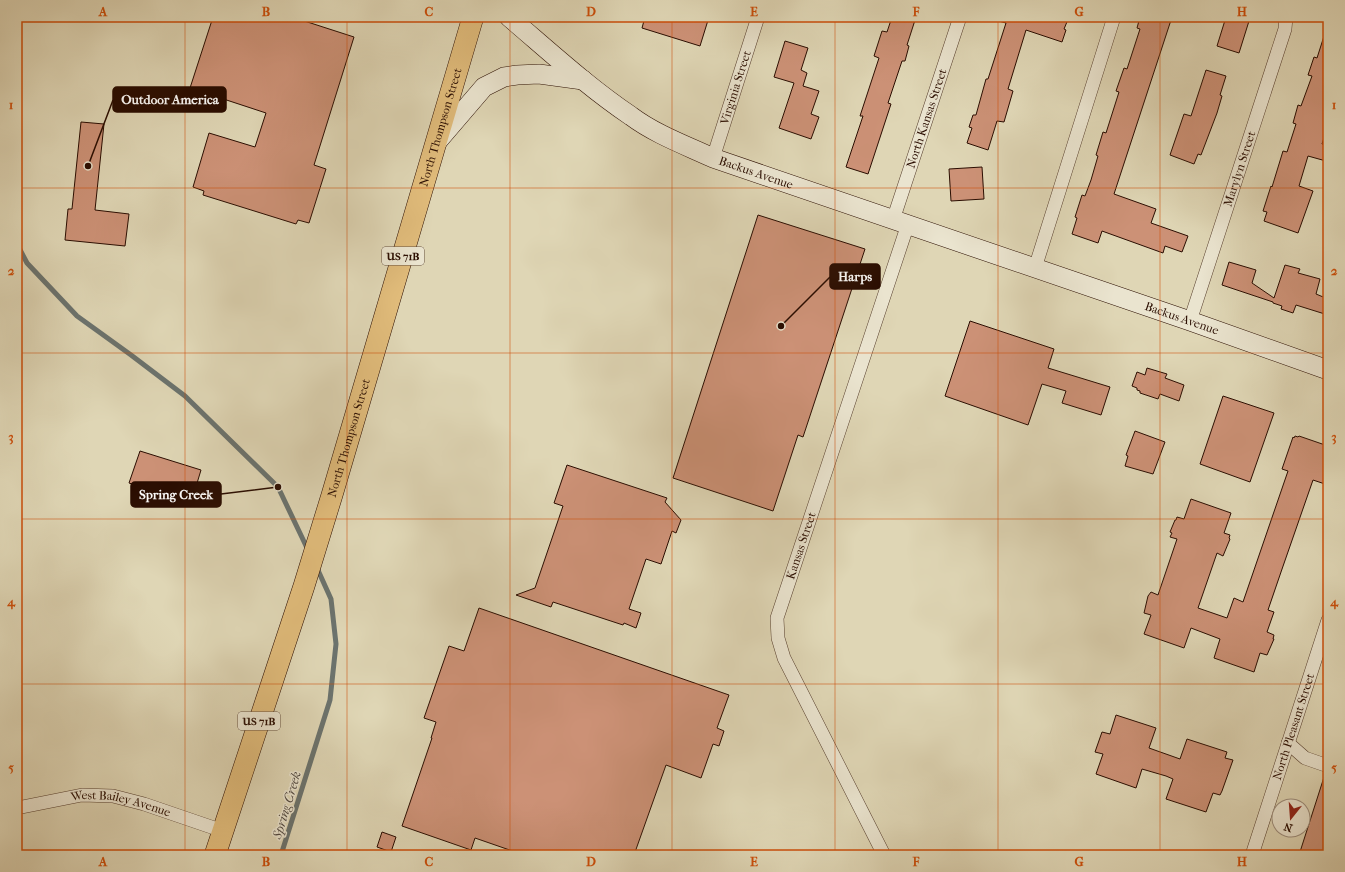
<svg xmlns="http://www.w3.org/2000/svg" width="1345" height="872" viewBox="0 0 1345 872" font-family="'IM FELL French Canon',serif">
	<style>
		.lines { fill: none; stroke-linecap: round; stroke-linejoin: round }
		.stream { stroke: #6b736e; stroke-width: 5 }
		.building { fill: #cc9176; stroke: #2a0d01 }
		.street-casing { stroke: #573f2e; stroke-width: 14 }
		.secondary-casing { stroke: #2a0d01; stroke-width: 20 }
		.primary-casing { stroke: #2a0d01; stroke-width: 22 }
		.street { stroke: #eae4cf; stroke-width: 13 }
		.secondary { stroke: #eae4cf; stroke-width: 19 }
		.primary { stroke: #e0bb7a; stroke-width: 21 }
		.grid { fill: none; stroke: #cc4e0a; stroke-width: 1; stroke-opacity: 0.55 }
		.labels { text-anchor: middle; stroke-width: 3; stroke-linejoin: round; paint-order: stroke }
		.shield { fill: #eae4cf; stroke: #644e3f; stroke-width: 1 }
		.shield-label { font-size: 11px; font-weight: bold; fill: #2a0d01 }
		.street-label { font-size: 12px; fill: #2a0d01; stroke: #eae4cf }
		.water-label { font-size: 13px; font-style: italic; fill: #504840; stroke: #eae4cf }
		.leader { fill: none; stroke: #2a0d01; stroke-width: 1.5 }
		.callout-dot { fill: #2a0d01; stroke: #eae4cf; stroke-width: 1.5 }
		.callout { fill: #2a0d01; stroke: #2a0d01; stroke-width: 1.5 }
		.callout-label { font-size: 13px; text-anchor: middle; font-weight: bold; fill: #fff }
		.neatline { fill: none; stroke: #cc4e0a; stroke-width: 1.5 }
		.grid-label { font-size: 13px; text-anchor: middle; font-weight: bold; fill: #cc4e0a }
	</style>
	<rect width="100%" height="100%" fill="#dfd6b5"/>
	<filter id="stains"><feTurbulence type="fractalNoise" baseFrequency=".005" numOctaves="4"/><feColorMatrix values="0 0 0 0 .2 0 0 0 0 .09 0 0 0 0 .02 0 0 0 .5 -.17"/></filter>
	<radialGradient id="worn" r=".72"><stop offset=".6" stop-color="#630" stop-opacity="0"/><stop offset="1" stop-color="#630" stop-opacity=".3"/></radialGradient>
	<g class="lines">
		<path class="stream" d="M17 244 27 263 77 316 131 355 185 396 278 487 308 550
			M281 855 330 700 336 644 331 599 317 568"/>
	</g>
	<path class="building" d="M213 17H292L354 37 314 165 326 169 309 223 298 220 296 224 203 195 204 191 193 187 209 133 255 147 266 113 190 88Z
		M645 17H709L700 46 642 28Z
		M892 17H916L907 45 909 46 905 61H902L888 103 891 104 868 174 846 167 863 116H860L879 58 874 56 882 31 887 32Z
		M995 17H1069L1064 29 1066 30 1062 42 1026 30 1008 89 1013 91 1004 122 997 121 988 150 967 143 972 128 969 127 973 115H976L986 79H988L1006 23 995 20Z
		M1140 17H1172L1114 194 1156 209 1151 223 1188 236 1182 252 1165 246 1163 253 1102 231 1098 243 1072 234 1077 218 1075 217 1082 195 1085 196 1091 180 1098 156 1096 155 1103 132 1106 133 1119 92 1116 91 1124 68 1127 69 1140 29 1137 28Z
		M1226 17H1237L1249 21 1239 53 1217 46Z
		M1325 33H1328V125L1322 144 1328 145V154L1326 161 1308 156 1299 186 1313 191 1298 233 1264 221 1267 212 1263 211 1271 186 1272 187 1283 151 1287 152 1296 124 1293 123 1298 105 1301 106 1312 76 1308 75 1314 57 1317 58Z
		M785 41 808 48 801 70 807 73 803 86 819 91 811 114 819 117 811 139 779 128 794 83 774 77Z
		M1206 70 1226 76 1220 95 1222 96 1217 113 1201 155 1198 154 1194 164 1170 155 1184 114 1191 116Z
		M81 122 104 124 95 210 129 214 125 246 65 240 68 209H72Z
		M982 167 984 199 951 201 949 169Z
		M758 215 865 249 803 437 798 435 773 511 673 478Z
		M1229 262 1256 270 1252 283 1274 298 1285 265 1300 269 1298 273 1320 279 1316 294 1328 299V315L1296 305 1293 313 1281 309 1282 306 1273 303V302L1222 285Z
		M970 321 1054 349 1048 368 1110 387 1101 415 1062 403 1066 391 1042 384 1028 425 945 396Z
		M1147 368 1167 374 1165 378 1184 385 1179 401 1160 394 1158 399 1140 393V391L1137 390V388L1132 386 1137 372 1145 375Z
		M1223 396 1274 413 1250 482 1200 464Z
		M1135 431 1165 442 1153 474 1125 466 1128 456 1126 455Z
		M1295 436 1298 437 1299 436 1328 446V475L1325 484 1313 480 1281 572 1268 610 1274 612 1267 632 1274 635 1273 639H1274L1267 655 1260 653 1254 672 1214 658 1220 639 1191 628 1184 648 1144 634 1151 615 1144 613 1148 596 1151 592 1158 595 1177 539 1170 537 1172 533 1170 532 1175 520H1176L1177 517 1184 519 1191 499 1231 513 1224 533 1230 535 1229 538 1230 539 1223 556 1217 553 1198 608 1227 618 1234 598 1243 602 1288 471 1282 469 1293 437 1294 438Z
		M140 451 201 470 191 503 129 483Z
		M567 465 667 498 665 502 681 520 676 533 672 531 661 564 646 559 629 609 641 613 636 628 624 623 623 625 553 602 551 607 516 595 535 588 563 506 554 503Z
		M479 608 729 695 717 728 724 731 719 746 713 744 701 778 666 765 634 855H524L475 838 471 850 402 826 432 738H431L436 722 424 718 449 646 464 651Z
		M1116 715 1156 728 1149 748 1180 759 1187 739 1227 752 1225 758 1233 760 1222 791 1220 795 1213 793 1206 812 1166 799 1173 779 1166 776 1142 769 1136 788 1096 774 1103 754 1095 752 1102 732 1110 734Z
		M1325 774H1328V841L1324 855H1299Z
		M382 832 396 837 391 852 377 847Z"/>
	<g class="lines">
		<g class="street-casing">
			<g id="street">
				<path id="s1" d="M713 158 758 17"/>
				<path id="s2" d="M893 220 960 17"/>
				<path d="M1035 268 1114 17"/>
				<path id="s3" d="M1190 321 1285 29 1286 17"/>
				<path d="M1288 743 1305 758 1328 766"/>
				<path id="s4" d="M17 808 82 795 113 796 144 804 223 831"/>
				<path id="s5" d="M884 855 784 658 778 638 777 618 908 224"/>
				<path id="s6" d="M1252 855 1328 620"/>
			</g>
		</g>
		<g class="secondary-casing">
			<g id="secondary">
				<path id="s7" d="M509 17C549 51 588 87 631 116 655 134 685 145 713 158L1190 321 1328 370"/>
				<path d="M436 143 484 87 504 77 517 75 539 74 583 80"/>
			</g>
		</g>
		<g class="primary-casing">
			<g id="primary">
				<path id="s8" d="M215 855 304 586 332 495 473 17"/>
			</g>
		</g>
		<use href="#street" class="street"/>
		<use href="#secondary" class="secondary"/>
		<use href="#primary" class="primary"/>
	</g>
	<path class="grid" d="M185 17V855M347 17V855M510 17V855M672 17V855M835 17V855M998 17V855M1160 17V855M17 188H1328M17 353H1328M17 519H1328M17 684H1328"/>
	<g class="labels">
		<g class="shield">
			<rect x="382" y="247" width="42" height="18" rx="3"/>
			<rect x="238" y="712" width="42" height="18" rx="3"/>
		</g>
		<g class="shield-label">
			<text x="403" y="260">US 71B</text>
			<text x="259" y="725">US 71B</text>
		</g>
		<g class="street-label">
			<text dy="4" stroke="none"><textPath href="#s1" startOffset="74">Virginia Street</textPath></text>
			<text dy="4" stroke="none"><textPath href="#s2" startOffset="107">North Kansas Street</textPath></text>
			<text dy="4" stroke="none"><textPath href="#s8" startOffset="762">North Thompson Street</textPath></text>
			<text dy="4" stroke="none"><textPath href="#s3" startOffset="160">Marylyn Street</textPath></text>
			<text dy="4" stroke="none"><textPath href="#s7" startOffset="295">Backus Avenue</textPath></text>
			<text dy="4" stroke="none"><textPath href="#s7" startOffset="745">Backus Avenue</textPath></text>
			<text dy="4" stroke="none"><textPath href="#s8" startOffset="438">North Thompson Street</textPath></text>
			<text dy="4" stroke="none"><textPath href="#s5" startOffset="338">Kansas Street</textPath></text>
			<text dy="4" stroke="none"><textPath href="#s6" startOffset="135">North Pleasant Street</textPath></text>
			<text dy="4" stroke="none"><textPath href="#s4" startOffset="106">West Bailey Avenue</textPath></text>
		</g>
		<g class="water-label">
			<text transform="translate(286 805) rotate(-73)" y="5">Spring Creek</text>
		</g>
	</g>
	<path class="leader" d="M88 166L113 100M781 326L830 277M278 487L221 494"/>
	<g class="callout-dot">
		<circle cx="88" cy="166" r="4"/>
		<circle cx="781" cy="326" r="4"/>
		<circle cx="278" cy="487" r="4"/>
	</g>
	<g class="callout">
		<rect x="113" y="87" width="113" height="25" rx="4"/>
		<rect x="830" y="264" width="50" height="25" rx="4"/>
		<rect x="131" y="482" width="90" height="25" rx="4"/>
	</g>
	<g class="callout-label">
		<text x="170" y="104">Outdoor America</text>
		<text x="855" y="281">Harps</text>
		<text x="176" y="499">Spring Creek</text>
	</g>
	<rect width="1345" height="872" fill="none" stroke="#dfd6b5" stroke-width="44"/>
	<g transform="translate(1291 818) rotate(197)"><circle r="19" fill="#eae4cf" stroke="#9d8e7d"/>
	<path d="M0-3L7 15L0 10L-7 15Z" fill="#8f2418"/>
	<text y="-6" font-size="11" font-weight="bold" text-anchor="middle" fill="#2a0d01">N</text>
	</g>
	<rect x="22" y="22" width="1301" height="828" class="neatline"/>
	<g class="grid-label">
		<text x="103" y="16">A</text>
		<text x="266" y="16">B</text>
		<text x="429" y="16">C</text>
		<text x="591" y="16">D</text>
		<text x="754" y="16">E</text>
		<text x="916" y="16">F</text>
		<text x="1079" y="16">G</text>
		<text x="1242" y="16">H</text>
		<text x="11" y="109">1</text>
		<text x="1334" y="109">1</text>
		<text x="11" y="275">2</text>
		<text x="1334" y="275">2</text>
		<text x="11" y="441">3</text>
		<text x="1334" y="441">3</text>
		<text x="11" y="606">4</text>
		<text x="1334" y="606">4</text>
		<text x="11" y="772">5</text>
		<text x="1334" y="772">5</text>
		<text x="103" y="866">A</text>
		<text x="266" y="866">B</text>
		<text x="429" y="866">C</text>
		<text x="591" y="866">D</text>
		<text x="754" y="866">E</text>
		<text x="916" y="866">F</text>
		<text x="1079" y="866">G</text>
		<text x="1242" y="866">H</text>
	</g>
	<rect width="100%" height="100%" filter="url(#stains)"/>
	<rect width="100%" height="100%" fill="url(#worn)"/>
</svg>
